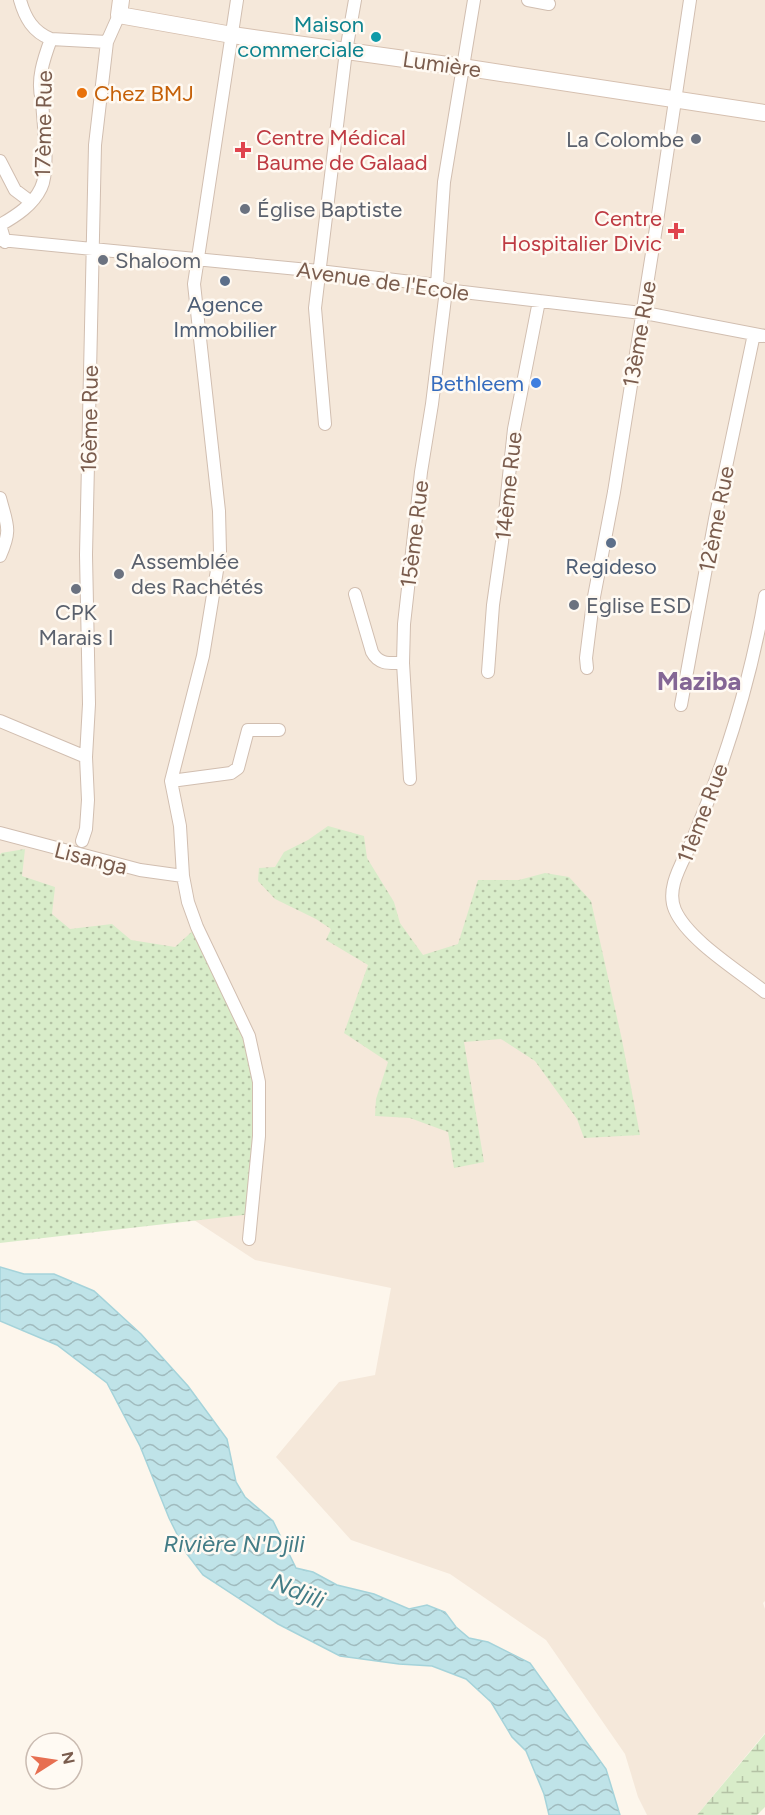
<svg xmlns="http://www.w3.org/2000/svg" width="765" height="1815" viewBox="0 0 765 1815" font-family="Figtree,sans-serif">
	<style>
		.residential { fill: #f5e8da }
		.green { fill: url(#green-dots) }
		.wetland { fill: url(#wetland-marsh) }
		.water { fill: url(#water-waves); stroke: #a5d3da; stroke-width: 1.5 }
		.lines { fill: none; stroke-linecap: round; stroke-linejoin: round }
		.street-casing { stroke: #d1beb0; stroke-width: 14 }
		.secondary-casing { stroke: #d6c0b0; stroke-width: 18 }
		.street { stroke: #fff; stroke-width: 12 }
		.secondary { stroke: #fff; stroke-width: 16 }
		.culture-dot { fill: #0f9aa8; stroke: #fffaf3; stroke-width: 2 }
		.food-dot { fill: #e8710a; stroke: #fffaf3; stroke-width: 2 }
		.worship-dot { fill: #6b7280; stroke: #fffaf3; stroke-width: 2 }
		.health-dot { fill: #e0444e; stroke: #fffaf3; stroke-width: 2 }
		.service-dot { fill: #5c6f8a; stroke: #fffaf3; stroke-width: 2 }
		.shop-dot { fill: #3f7fe0; stroke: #fffaf3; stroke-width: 2 }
		.labels { text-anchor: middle; stroke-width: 5; stroke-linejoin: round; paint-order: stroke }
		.culture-label { font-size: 22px; fill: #0d838f; stroke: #fffaf3; text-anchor: end }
		.street-label { font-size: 22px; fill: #7a5c4d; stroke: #fffaf3 }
		.food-label { font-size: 22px; fill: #c56008; stroke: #fffaf3; text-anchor: start }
		.health-label { font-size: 22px; fill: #be3a42; stroke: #fffaf3; text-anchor: start }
		.worship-label { font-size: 22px; fill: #5b616d; stroke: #fffaf3; text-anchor: start }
		.service-label { font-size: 22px; fill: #4e5e75; stroke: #fffaf3 }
		.shop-label { font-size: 22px; fill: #366cbe; stroke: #fffaf3; text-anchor: end }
		.water-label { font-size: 24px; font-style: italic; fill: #437c86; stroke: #fffaf3 }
		.quarter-label { font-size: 26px; font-weight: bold; fill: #846695; stroke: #fffaf3 }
	</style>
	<defs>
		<pattern id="green-dots" width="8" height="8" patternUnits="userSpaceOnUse" patternTransform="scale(1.5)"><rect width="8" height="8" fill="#d8ecc9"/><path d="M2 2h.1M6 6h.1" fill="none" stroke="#b4c2a5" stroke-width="1.8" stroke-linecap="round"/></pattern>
		<pattern id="wetland-marsh" width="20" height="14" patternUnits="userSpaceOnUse" patternTransform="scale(1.5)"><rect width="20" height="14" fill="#d8ecc9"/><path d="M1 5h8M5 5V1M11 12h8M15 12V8" fill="none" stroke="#b4c2a5"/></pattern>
		<pattern id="water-waves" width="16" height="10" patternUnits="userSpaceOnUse" patternTransform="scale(1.5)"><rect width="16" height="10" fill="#bfe3e8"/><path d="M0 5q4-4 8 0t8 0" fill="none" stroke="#a0bbbe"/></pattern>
	</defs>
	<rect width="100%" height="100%" fill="#fdf6ec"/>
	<path class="residential" d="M0 0H765V1601L763 1603 765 1609V1733L697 1815H647L638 1797 625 1754 546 1640 450 1574 351 1540 276 1457 339 1382 375 1375 391 1288 255 1260 168 1203 0 1142Z"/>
	<path class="green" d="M328 826 364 836 367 858 394 902 400 923 423 955 458 944 478 880H519L545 873 569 877 591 901 622 1040 640 1135 584 1138 577 1119 535 1061 501 1039 464 1042 484 1162 454 1168 448 1132 410 1118 375 1116 376 1099 388 1062 344 1033 368 965 326 940 331 929 316 919 275 899 258 881 259 868 275 867 284 852 308 840Z
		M25 849 22 876 55 887 52 914 70 929 112 924 131 940 175 947 197 927 249 1036 259 1099 252 1214 0 1243V855L1 853Z"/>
	<path class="wetland" d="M765 1734V1807L757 1815H697Z"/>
	<path class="water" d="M0 1267 24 1274H54L94 1291 141 1334 188 1386 227 1439 236 1482 245 1497 273 1521 296 1568 313 1572 337 1585 374 1594 409 1609 427 1605 445 1612 456 1627 469 1638 488 1642 530 1663 606 1769 620 1815H549L544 1794 526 1751 512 1737 491 1702 466 1679 432 1666 399 1664 340 1656 278 1624 203 1575 187 1554 169 1518 140 1446 107 1383 57 1345 0 1321Z"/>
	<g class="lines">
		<g class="street-casing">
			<path id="street" d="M237 0 194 284 219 511 220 552 203 656 171 781 180 826 183 876 188 902 197 927 249 1036 259 1082V1136L249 1239
				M528 0 549 4
				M51 39 107 42
				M0 161 15 190 31 202
				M0 240 319 271 437 285 446 290 650 314 765 336
				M5 242 0 225C16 216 33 205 41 188 50 170 43 122 42 100 36 81 44 58 51 39 33 32 25 18 20 0
				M437 285 444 182 474 0
				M325 424 315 308 346 51 355 0
				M0 498C7 525 12 529 0 556
				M355 594 372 652C379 665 390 663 403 663
				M765 596C751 680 725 762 692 841 684 861 665 887 675 910 688 940 739 971 765 992
				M587 668 586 658 593 602 614 492 656 228 690 0
				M488 672 493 605 502 542 514 429 539 301
				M681 705 715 519 754 334
				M0 721 86 757
				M410 779 403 663 404 624 421 472 432 404 446 290
				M171 781 231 773 238 768 248 730H279
				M0 833 140 870 183 876
				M82 841 86 829 88 800 86 757 89 704 86 555 95 145 107 42 119 15"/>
		</g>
		<g class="secondary-casing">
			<path id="secondary" d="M121 0 119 15 232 35 462 67 765 113"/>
		</g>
		<use href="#street" class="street"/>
		<use href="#secondary" class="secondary"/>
	</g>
	<circle class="culture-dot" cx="376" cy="37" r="6"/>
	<circle class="food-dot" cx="82" cy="93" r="6"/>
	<g class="worship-dot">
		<circle cx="696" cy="139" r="6"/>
		<circle cx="245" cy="209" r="6"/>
		<circle cx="103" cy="260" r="6"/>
		<circle cx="119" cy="574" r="6"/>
		<circle cx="76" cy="589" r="6"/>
		<circle cx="574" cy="605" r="6"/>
	</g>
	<g class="health-dot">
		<path d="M240 141h6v6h6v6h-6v6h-6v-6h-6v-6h6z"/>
		<path d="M673 222h6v6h6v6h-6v6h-6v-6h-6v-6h6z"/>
	</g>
	<g class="service-dot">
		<circle cx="225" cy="281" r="6"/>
		<circle cx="611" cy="543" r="6"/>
	</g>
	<circle class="shop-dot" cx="536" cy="383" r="6"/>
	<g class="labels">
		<g class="culture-label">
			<text x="364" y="32">Maison<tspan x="364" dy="25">commerciale</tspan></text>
		</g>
		<g class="street-label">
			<text transform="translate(442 64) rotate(8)" y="8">Lumière</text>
			<text transform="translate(43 124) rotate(-89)" y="8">17ème Rue</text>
			<text transform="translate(383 281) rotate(8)" y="8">Avenue de l'Ecole</text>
			<text transform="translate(639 334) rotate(-80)" y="8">13ème Rue</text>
			<text transform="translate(89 419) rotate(-89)" y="8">16ème Rue</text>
			<text transform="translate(508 486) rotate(-84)" y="8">14ème Rue</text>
			<text transform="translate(716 519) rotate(-79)" y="8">12ème Rue</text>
			<text transform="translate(414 534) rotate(-83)" y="8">15ème Rue</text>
			<text transform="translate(702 813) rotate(-69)" y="8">11ème Rue</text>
			<text transform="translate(91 858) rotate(14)" y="8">Lisanga</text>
		</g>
		<g class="food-label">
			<text x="94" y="101">Chez BMJ</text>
		</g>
		<g class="health-label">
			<text x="256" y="145">Centre Médical<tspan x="256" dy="25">Baume de Galaad</tspan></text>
			<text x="662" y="226" text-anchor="end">Centre<tspan x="662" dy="25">Hospitalier Divic</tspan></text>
		</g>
		<g class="worship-label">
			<text x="684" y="147" text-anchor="end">La Colombe</text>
			<text x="257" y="217">Église Baptiste</text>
			<text x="115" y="268">Shaloom</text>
			<text x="131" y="569">Assemblée<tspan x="131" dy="25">des Rachétés</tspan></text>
			<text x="586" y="613">Eglise ESD</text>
			<text x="76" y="620" text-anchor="middle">CPK<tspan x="76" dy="25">Marais I</tspan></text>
		</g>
		<g class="service-label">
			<text x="225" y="312">Agence<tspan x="225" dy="25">Immobilier</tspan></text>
			<text x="611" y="574">Regideso</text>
		</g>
		<g class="shop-label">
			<text x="524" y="391">Bethleem</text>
		</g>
		<g class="water-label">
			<text x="234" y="1552">Rivière N'Djili</text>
			<text transform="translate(298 1591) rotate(22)" y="8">Ndjili</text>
		</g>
		<g class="quarter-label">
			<text x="699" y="690">Maziba</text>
		</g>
	</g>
	<g transform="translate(54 1761) rotate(78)"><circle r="28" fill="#fffaf3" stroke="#cabbb1" stroke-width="1.5"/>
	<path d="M0-4.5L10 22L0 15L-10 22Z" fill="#e76f51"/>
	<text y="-9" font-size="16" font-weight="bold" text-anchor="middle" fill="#7a5c4d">N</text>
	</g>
</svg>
